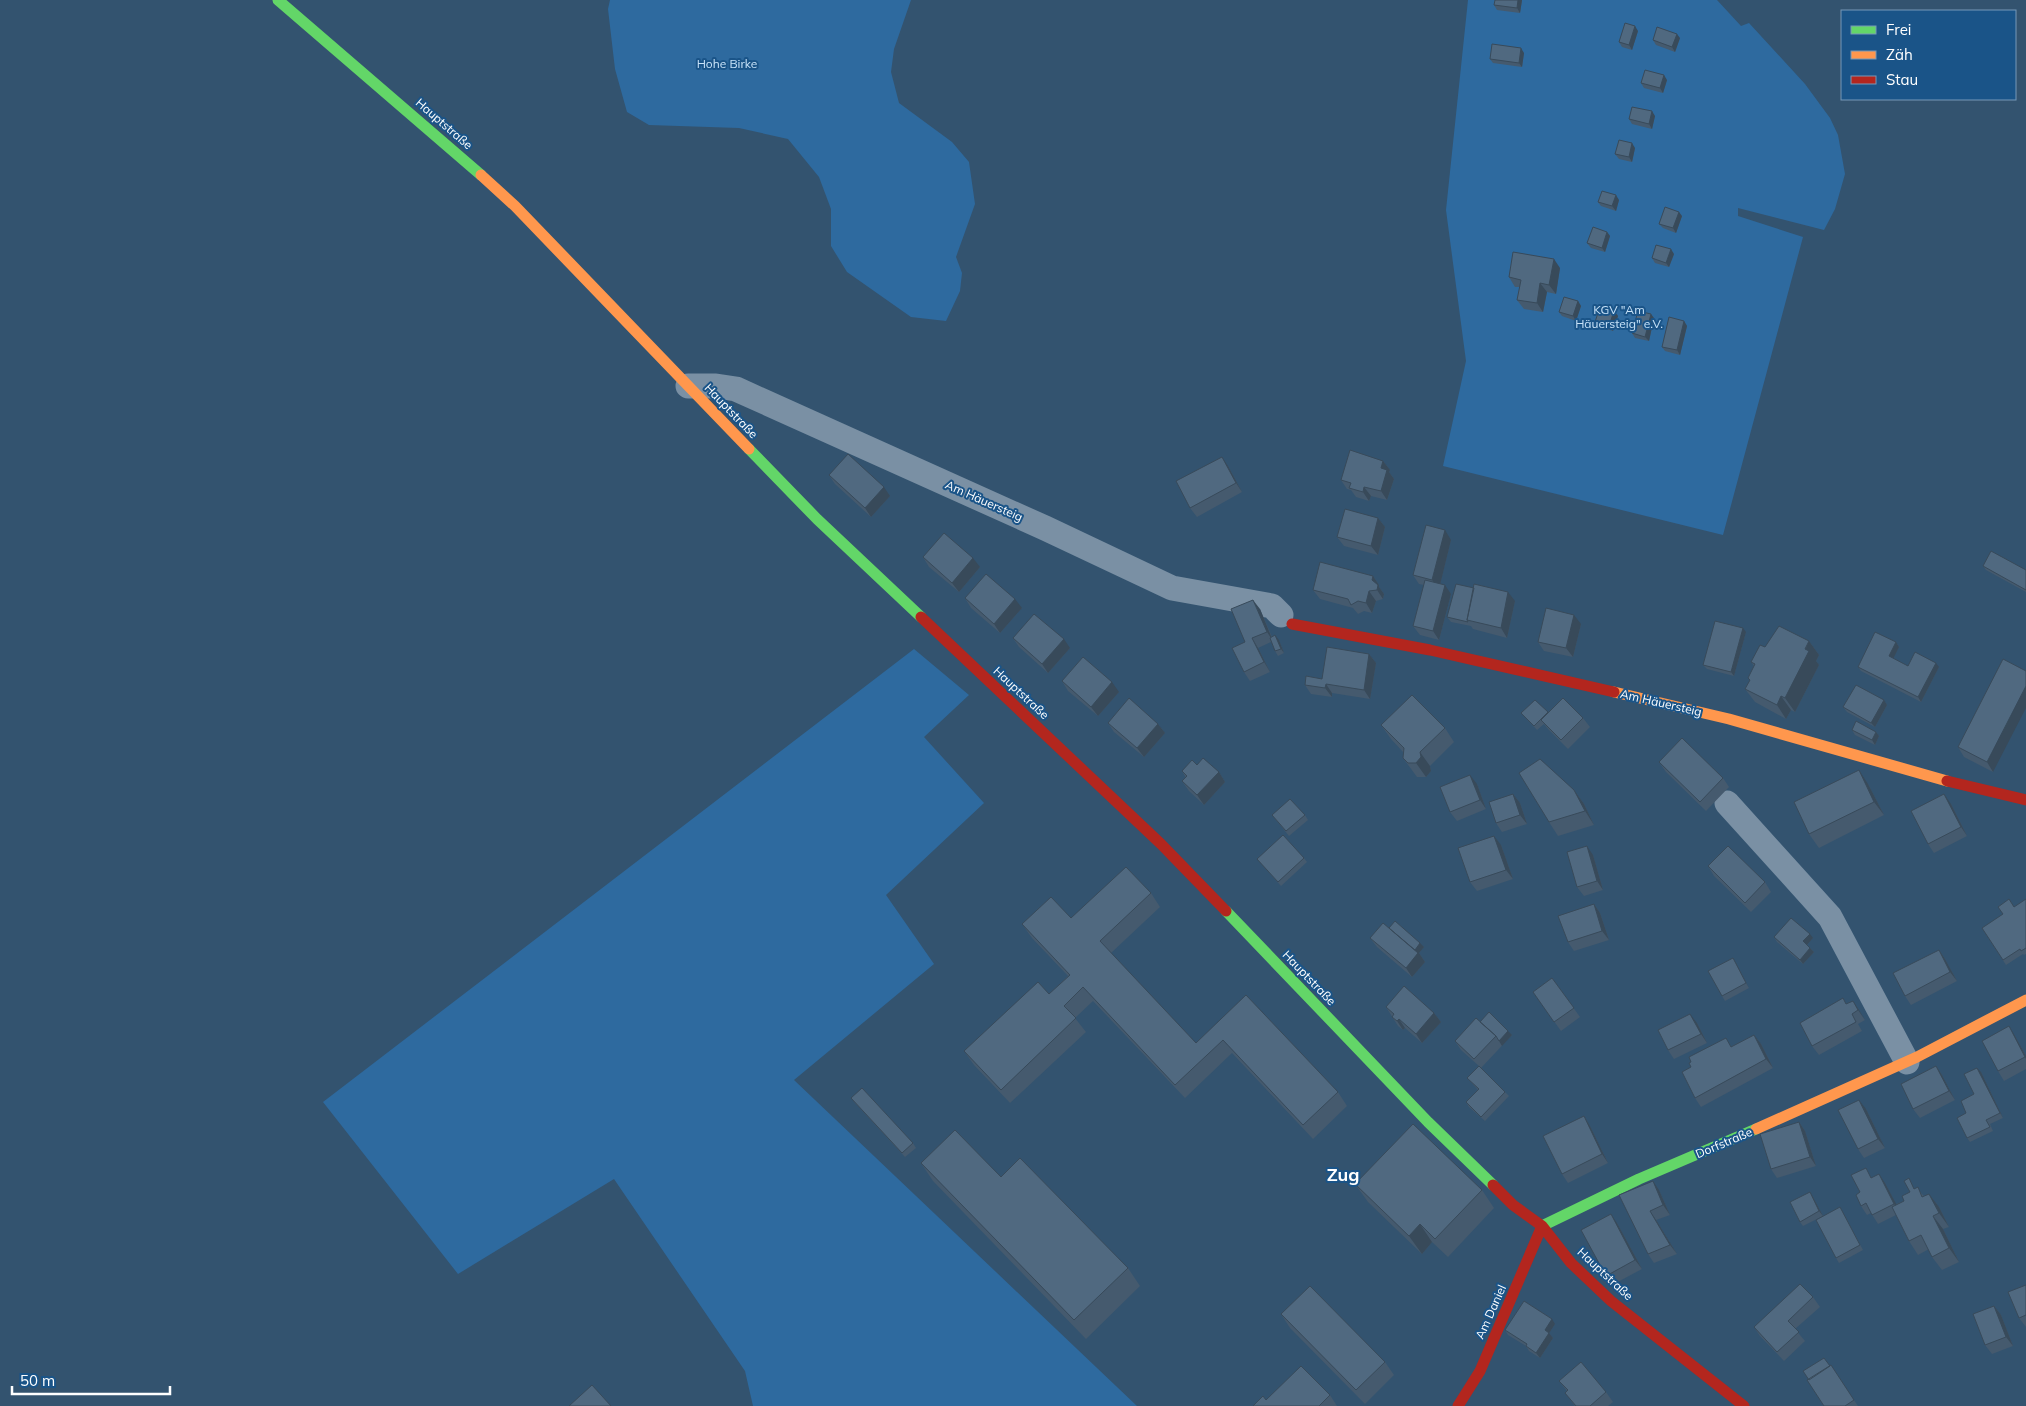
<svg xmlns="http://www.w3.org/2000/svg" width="2026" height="1406" viewBox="0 0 2026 1406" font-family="Mulish,sans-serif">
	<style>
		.green { fill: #2e6a9f }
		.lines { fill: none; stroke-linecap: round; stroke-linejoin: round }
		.street { stroke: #7a90a4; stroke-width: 25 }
		.fast { stroke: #63d668; stroke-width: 11 }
		.slow { stroke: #ff974d; stroke-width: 11 }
		.jam { stroke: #b3261e; stroke-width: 11 }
		.wall { fill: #455a6e }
		.shaded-wall { fill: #384a5a }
		.building { fill: #506980; stroke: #384a5a }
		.labels { text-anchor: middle; stroke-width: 4; stroke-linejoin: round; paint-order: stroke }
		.park-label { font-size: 12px; fill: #c8e3f9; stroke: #1a5488 }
		.street-label { font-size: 12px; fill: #fff; stroke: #1a5488 }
		.district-label { font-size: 18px; font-weight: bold; fill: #fff; stroke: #1a5488 }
	</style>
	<rect width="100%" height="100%" fill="#33536f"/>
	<path class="green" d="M610 0H911L894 49 891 72 899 103 952 142 969 162 975 204 956 257 962 273 960 291 946 321 911 317 847 272 831 246V209L819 177 788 139 739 128 649 125 627 112 615 69 608 9Z
		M1468 0H1717L1741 26 1749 23 1805 84 1830 118 1838 135 1845 174 1835 209 1824 230 1738 208V216L1803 237 1723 535 1443 466 1466 361 1446 210Z
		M914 649 969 695 924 737 984 803 886 895 934 964 794 1080 1137 1406H753L745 1371 614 1179 458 1274 323 1102Z"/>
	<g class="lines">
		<path class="street" d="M688 386H716L736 389 1045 528 1172 588 1272 606 1281 615
			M1727 803 1830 917 1907 1062"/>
		<path class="fast" d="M278 0 481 175
			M749 449 817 519 921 617
			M1226 911 1428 1122 1493 1185
			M1542 1226 1639 1179 1756 1129"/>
		<path class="slow" d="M481 175 515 206 749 449
			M1614 692 1729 719 1947 781
			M1756 1129 1917 1057 2026 1000"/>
		<path class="jam" d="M921 617 1161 844 1226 911
			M1292 624 1430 650 1614 692
			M1947 781 2026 800
			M1493 1185 1513 1205 1542 1226 1571 1263 1611 1301 1744 1406
			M1458 1406 1480 1371 1542 1226"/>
	</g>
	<path class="wall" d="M1522 0 1520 13 1497 10 1494 5Z
		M1638 31 1632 50 1622 47 1619 42Z
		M1680 38 1675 52 1656 45 1653 40Z
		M1524 53 1522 67 1493 63 1490 59Z
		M1667 80 1663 93 1644 88 1641 83Z
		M1655 116 1652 129 1632 124 1629 119Z
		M1635 148 1632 162 1619 159 1615 154Z
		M1619 200 1616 211 1601 206 1598 202Z
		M1682 216 1676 233 1663 228 1659 224Z
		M1607 232 1610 236 1605 252 1591 248 1587 243Z
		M1674 254 1669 267 1655 263 1652 258Z
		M1560 268 1556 294 1547 292 1543 312 1524 309 1517 300 1520 287H1515L1509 277Z
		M1578 301 1581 306 1576 321 1562 316 1559 312Z
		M1614 311 1618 316 1613 331 1598 326 1595 322Z
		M1654 318 1649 341 1635 338 1632 333Z
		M1684 321 1687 326 1680 355 1665 351 1662 347Z
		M1383 461 1390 470 1389 472 1394 479 1387 500 1371 496 1369 501 1356 497 1351 490 1347 489 1341 480Z
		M1228 466 1242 492 1197 517 1190 508Z
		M829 475 890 496 871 517 835 484Z
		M1378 518 1385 527 1378 555 1344 546 1337 537Z
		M1451 540 1440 584 1451 594 1439 640 1420 635 1413 626 1424 585 1419 584 1413 575Z
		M923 557 980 567 959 592 929 567Z
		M1983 566 2026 570V592L1986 570Z
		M1373 576 1379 585V587L1384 594 1383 599 1376 601 1372 613 1364 611 1358 614 1353 608 1320 599 1313 590Z
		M965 598 1022 608 1000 633 971 608Z
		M1515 601 1507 638 1473 629 1471 626 1451 622 1447 617Z
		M1260 609 1272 637 1279 640 1284 653 1278 656 1275 651 1271 642 1258 648 1270 672 1250 681 1244 672 1245 642Z
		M1581 624 1573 657 1544 651 1538 642Z
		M1746 632 1734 676 1707 669 1703 665Z
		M1013 638 1070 648 1048 673 1019 647Z
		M1809 641 1819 655 1816 661 1819 665 1795 712 1791 710 1786 719 1755 702 1745 689 1750 681 1748 678 1754 666 1751 662 1765 647Z
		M1896 642 1899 647 1893 658 1908 666 1939 667 1921 702 1861 671 1858 667Z
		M1369 654 1376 663 1370 699 1332 693V697L1311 694 1305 685 1322 679Z
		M2003 659 1993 772 1964 757 1958 747Z
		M1062 681 1119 692 1098 716 1068 691Z
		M1535 700 1548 713 1583 718 1590 727 1568 749 1548 729 1544 724 1537 730 1521 713Z
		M1884 700 1887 705 1875 727 1847 712 1843 707Z
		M1108 723 1158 724 1165 733 1144 757 1114 732Z
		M1381 725 1445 728 1454 742 1430 766 1431 771 1426 777H1417L1403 758V752L1391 739Z
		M1852 730 1876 732 1879 736 1875 745 1855 735Z
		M1659 762 1723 778 1729 787 1706 811 1666 772Z
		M1197 765 1219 772 1225 782 1204 805 1189 791 1182 781 1186 778 1182 771Z
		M1477 784 1486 809 1457 821 1450 812Z
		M1868 784 1884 815 1819 848 1809 834Z
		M1574 790 1584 804 1594 825 1558 836 1549 822Z
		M1513 794 1520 803 1527 824 1502 832 1496 823Z
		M1951 804 1967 836 1934 853 1928 844Z
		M1272 815H1305L1308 820 1289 836Z
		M1501 845 1513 879 1477 891 1470 882Z
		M1593 855 1603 890 1584 896 1577 887Z
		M1304 858 1307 862 1281 886 1257 859Z
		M1708 866 1765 882 1771 892 1751 912 1714 876Z
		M1151 893 1160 907 1111 953 1196 1043 1246 995 1338 1092 1347 1106 1313 1139 1232 1053 1185 1098 1093 1001 1075 1018 1086 1032 1010 1103 974 1065 964 1051 1049 994 1068 976 1032 938 1022 924 1071 918Z
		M2026 899V954L2024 955 2023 954 2006 965 1982 928Z
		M1594 904 1600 913 1609 940 1574 951 1568 942Z
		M1389 928 1424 947 1419 953 1425 962 1412 977 1377 947 1370 938Z
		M1774 937 1813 938 1807 945 1814 952 1803 964 1777 942Z
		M1939 950 1945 959 1957 981 1911 1005 1905 996Z
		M1736 963 1749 988 1725 1001 1722 996Z
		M1552 978 1580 1017 1561 1031 1533 992Z
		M1853 1001 1865 1020 1858 1024 1862 1031 1819 1055 1812 1046Z
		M1386 1007 1434 1013 1441 1022 1422 1043 1405 1028 1403 1030 1398 1026Z
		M1480 1022 1512 1035 1481 1068 1509 1096 1485 1121 1469 1107 1466 1102 1478 1090 1471 1082 1467 1078 1479 1066 1461 1050 1455 1041Z
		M1697 1023 1707 1043 1674 1059 1668 1050Z
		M1754 1035 1761 1044 1773 1068 1701 1107 1695 1098 1732 1046Z
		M2015 1036 2026 1056V1069L2004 1081 1998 1071Z
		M1936 1066 1942 1075 1955 1100 1920 1118 1913 1109Z
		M1981 1072 2003 1118 1990 1124 1993 1131 1970 1142 1967 1138 1966 1113 1974 1094Z
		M851 1098 913 1143 916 1148 905 1157 855 1103Z
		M1866 1109 1885 1148 1864 1158 1858 1149Z
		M1584 1116 1590 1126 1608 1163 1568 1183 1562 1174Z
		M1799 1122 1805 1131 1816 1166 1777 1178 1771 1169Z
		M921 1163 1001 1177 1128 1268 1140 1286 1086 1339 933 1181Z
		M1872 1177 1885 1183 1896 1204 1904 1201 1910 1192 1916 1188 1924 1196 1929 1194 1939 1207 1949 1227 1943 1229 1959 1262 1942 1270 1932 1257 1929 1249 1918 1255 1909 1241 1896 1215 1878 1224 1871 1213 1867 1215 1861 1206 1860 1192Z
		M1355 1184 1482 1190 1494 1208 1448 1257 1432 1242 1422 1254 1368 1202Z
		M1659 1190 1670 1215 1656 1220 1677 1254 1654 1263 1648 1254 1619 1195Z
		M1813 1197 1823 1216 1803 1226 1800 1222Z
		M1840 1207 1863 1250 1839 1263 1836 1258Z
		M1617 1223 1642 1269 1612 1285 1606 1276Z
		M2026 1285V1327L2019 1318Z
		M1813 1297 1820 1307 1795 1329 1805 1341 1784 1361 1760 1336 1754 1327Z
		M1994 1306 2001 1315 2013 1346 1992 1354 1985 1345Z
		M1281 1314 1385 1362 1394 1375 1365 1404 1290 1328Z
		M1555 1324 1549 1333 1553 1338 1540 1358 1529 1351 1526 1346 1508 1335 1505 1330Z
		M1831 1365 1837 1375 1858 1406H1824L1830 1366Z
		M1559 1381 1606 1392 1613 1402 1608 1406H1575L1565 1393 1567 1391Z
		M1330 1395 1337 1406H1253L1266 1400Z"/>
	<path class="shaded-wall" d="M1518 0H1522L1520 13 1517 8Z
		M1635 26 1638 31 1632 50 1629 45Z
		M1677 34 1680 38 1675 52 1672 47Z
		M1521 48 1524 53 1522 67 1519 63Z
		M1664 75 1667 80 1663 93 1660 88Z
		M1652 111 1655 116 1652 129 1649 124Z
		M1632 143 1635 148 1632 162 1629 157Z
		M1616 195 1619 200 1616 211 1612 206Z
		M1679 212 1682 216 1676 233 1673 228Z
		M1607 232 1610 236 1605 252 1602 248Z
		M1671 249 1674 254 1669 267 1666 263Z
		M1554 259 1560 268 1556 294 1549 285Z
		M1540 283 1547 292 1543 312 1537 303Z
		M1578 301 1581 306 1576 321 1573 316Z
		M1614 311 1618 316 1613 331 1609 326Z
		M1651 314 1654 318 1649 341 1645 337Z
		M1684 321 1687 326 1680 355 1677 350Z
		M1222 457 1228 466 1242 492 1236 483Z
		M1383 461 1390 470 1389 472 1394 479 1387 500 1381 491V468Z
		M884 487 890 496 871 517 865 508Z
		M1364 487 1371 496 1369 501 1363 492Z
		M1378 518 1385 527 1378 555 1371 546Z
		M1445 530 1451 540 1439 589 1432 580Z
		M973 558 980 567 959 592 952 583Z
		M1373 576 1379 585V587L1384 594 1383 599 1377 590 1372 580Z
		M1445 585 1451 594 1439 640 1433 631Z
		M1369 591 1376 601 1372 613 1366 603Z
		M1508 592 1515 601 1507 638 1501 628Z
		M1015 599 1022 608 1000 633 994 624Z
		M1253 600 1260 609 1273 641 1267 632Z
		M1574 615 1581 624 1573 657 1566 648Z
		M1743 628 1746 632 1734 676 1731 672Z
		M1275 635 1279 640 1284 653 1281 649Z
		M1252 638 1258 648 1270 672 1264 662Z
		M1064 639 1070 648 1048 673 1042 664Z
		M1809 641 1819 655 1816 661 1819 665 1795 712 1785 698Z
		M1896 642 1899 647 1892 661 1889 656Z
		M1369 654 1376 663 1370 699 1364 690Z
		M1936 663 1939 667 1921 702 1918 697Z
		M1112 682 1119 692 1098 716 1091 707Z
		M1326 684 1332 693V697L1325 688Z
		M2026 686V708L1993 772 1987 762Z
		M1781 696 1791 710 1786 719 1777 705Z
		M1884 700 1887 705 1875 727 1871 723Z
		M1158 724 1165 733 1144 757 1137 748Z
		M1876 732 1879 736 1875 745 1872 740Z
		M1420 752 1430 766 1431 771 1426 777 1416 763Z
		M1859 770 1868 784 1884 815 1874 802Z
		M1219 772 1225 782 1204 805 1197 795Z
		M1470 775 1477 784 1486 809 1480 800Z
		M1574 790 1584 804 1594 825 1585 811Z
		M1513 794 1520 803 1527 824 1520 815Z
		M1944 794 1951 804 1967 836 1961 827Z
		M1494 836 1501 845 1513 879 1506 870Z
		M1587 846 1593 855 1603 890 1597 881Z
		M1594 904 1600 913 1609 940 1602 931Z
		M1810 934 1813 938 1806 946 1803 941Z
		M1420 943 1424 947 1419 953 1425 962 1412 977 1406 968 1414 951Z
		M1810 948 1814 952 1803 964 1800 960Z
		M1939 950 1945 959 1957 981 1950 972Z
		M1733 958 1736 963 1749 988 1746 983Z
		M1853 1001 1859 1010 1865 1020 1858 1010Z
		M1434 1013 1441 1022 1422 1043 1416 1034Z
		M1690 1014 1697 1023 1707 1043 1701 1034Z
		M1399 1019 1405 1028 1403 1030 1397 1021Z
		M2009 1026 2015 1036 2026 1056V1059Z
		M1508 1031 1512 1035 1502 1046 1499 1041Z
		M1754 1035 1761 1044 1773 1068 1766 1059Z
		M1936 1066 1942 1075 1955 1100 1949 1091Z
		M1977 1068 1981 1072 2003 1118 2000 1113Z
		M1859 1100 1866 1109 1885 1148 1878 1139Z
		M1584 1116 1590 1126 1608 1163 1602 1154Z
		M1799 1122 1805 1131 1816 1166 1810 1157Z
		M1879 1174 1885 1183 1901 1213 1894 1204Z
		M1653 1181 1659 1190 1670 1215 1663 1205Z
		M1810 1192 1813 1197 1823 1216 1819 1211Z
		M1929 1194 1939 1207 1949 1227 1939 1213Z
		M1650 1211 1656 1220 1677 1254 1670 1245Z
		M1611 1214 1617 1223 1642 1269 1635 1260Z
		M1933 1216 1943 1229 1959 1262 1949 1248Z
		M1420 1224 1432 1242 1422 1254 1409 1236Z
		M1994 1306 2001 1315 2013 1346 2006 1337Z
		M1552 1319 1555 1324 1548 1335 1545 1330Z
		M1549 1333 1553 1338 1540 1358 1536 1353Z"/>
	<path class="building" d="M1495 0H1518L1517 8 1494 5Z
		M1625 23 1635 26 1629 45 1619 42Z
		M1657 27 1677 34 1672 47 1653 40Z
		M1492 44 1521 48 1519 63 1490 59Z
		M1645 70 1664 75 1660 88 1641 83Z
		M1632 107 1652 111 1649 124 1629 119Z
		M1619 140 1632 143 1629 157 1615 154Z
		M1602 191 1616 195 1612 206 1598 202Z
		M1665 207 1679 212 1673 228 1659 224Z
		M1593 227 1607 232 1602 248 1587 243Z
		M1656 245 1671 249 1666 263 1652 258Z
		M1513 252 1554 259 1549 285 1540 283 1537 303 1517 300 1521 280 1509 277Z
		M1564 297 1578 301 1573 316 1559 312Z
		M1600 307 1614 311 1609 326 1595 322Z
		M1638 311 1651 314 1645 337 1632 333Z
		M1669 317 1684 321 1677 350 1662 347Z
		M1350 450 1383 461 1381 468 1387 470 1381 491 1364 487 1363 492 1349 488 1351 483 1341 480Z
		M848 454 884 487 865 508 829 475Z
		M1222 457 1236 483 1190 508 1176 481Z
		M1345 509 1378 518 1371 546 1337 537Z
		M1426 525 1445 530 1432 580 1413 575Z
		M944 533 973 558 952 583 923 557Z
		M1991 551 2026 570V590L1983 566Z
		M1320 562 1373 576 1372 580 1378 585 1377 590 1369 591 1366 603 1358 601 1351 605 1348 599 1313 590Z
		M986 574 1015 599 994 624 965 598Z
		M1425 580 1445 585 1433 631 1413 626Z
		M1456 584 1474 588 1467 620 1468 622 1447 617Z
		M1474 584 1508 592 1501 628 1467 620Z
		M1253 600 1267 632 1252 638 1264 662 1244 672 1232 648 1245 642 1231 609Z
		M1546 608 1574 615 1566 648 1538 642Z
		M1034 614 1064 639 1042 664 1013 638Z
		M1715 621 1743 628 1731 672 1703 665Z
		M1779 626 1809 641 1805 649 1809 651 1785 698 1781 696 1777 705 1745 689 1750 680 1748 678 1755 664 1751 662 1760 645 1765 647Z
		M1875 632 1896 642 1889 656 1908 666 1915 652 1936 663 1918 697 1858 667Z
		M1275 635 1281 649 1275 651 1270 638Z
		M1327 647 1369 654 1364 690 1326 684 1325 688 1305 685 1306 676 1322 679Z
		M1083 657 1112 682 1091 707 1062 681Z
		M2003 659 2026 671V686L1987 762 1958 747Z
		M1856 685 1884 700 1871 723 1843 707Z
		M1412 695 1445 728 1420 752 1421 757 1416 763H1408L1403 758 1404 748 1381 725Z
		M1129 698 1158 724 1137 748 1108 723Z
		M1563 698 1583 718 1561 740 1541 720Z
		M1535 700 1548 712 1534 726 1521 713Z
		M1856 721 1876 732 1872 740 1852 730Z
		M1682 738 1723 778 1700 802 1659 762Z
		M1203 758 1219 772 1197 795 1182 781 1187 776 1182 771 1192 760 1197 765Z
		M1540 759 1574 790 1585 811 1549 822 1519 773Z
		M1859 770 1874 802 1809 834 1794 802Z
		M1470 775 1480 800 1450 812 1440 787Z
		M1513 794 1520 815 1496 823 1489 802Z
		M1944 794 1961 827 1928 844 1911 811Z
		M1290 799 1305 815 1286 831 1272 815Z
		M1283 835 1304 858 1278 882 1257 859Z
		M1494 836 1506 870 1470 882 1458 848Z
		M1587 846 1597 881 1577 887 1567 852Z
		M1728 846 1765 882 1745 903 1708 866Z
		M1126 867 1151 893 1100 941 1196 1043 1246 995 1338 1092 1303 1125 1223 1040 1175 1085 1083 987 1064 1006 1076 1018 1001 1090 964 1051 1038 982 1049 994 1070 975 1022 924 1051 897 1071 918Z
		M2009 899 2014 907 2026 899V948L2021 951 2020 949 2003 960 1982 928 2003 914 1998 907Z
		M1594 904 1602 931 1568 942 1558 916Z
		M1791 918 1810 934 1803 941 1810 948 1800 960 1774 937Z
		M1395 921 1420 943 1415 950 1389 928Z
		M1383 923 1418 953 1406 968 1370 938Z
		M1939 950 1950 972 1905 996 1893 973Z
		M1733 958 1746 983 1722 996 1708 971Z
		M1552 978 1574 1008 1554 1022 1533 992Z
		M1404 986 1434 1013 1416 1034 1399 1019 1397 1021 1392 1017 1394 1014 1386 1007Z
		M1843 998 1846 1004 1853 1001 1858 1010 1852 1014 1856 1022 1812 1046 1800 1023Z
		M1489 1012 1508 1031 1499 1041 1496 1036 1480 1022Z
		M1690 1014 1701 1034 1668 1050 1658 1030Z
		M1476 1018 1496 1036 1474 1059 1455 1041Z
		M2009 1026 2025 1057 1998 1071 1982 1041Z
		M1754 1035 1766 1059 1695 1098 1682 1072 1691 1067 1689 1063 1691 1062 1689 1057 1726 1038 1731 1047Z
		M1479 1066 1505 1092 1481 1117 1466 1102 1479 1089 1467 1078Z
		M1936 1066 1949 1091 1913 1109 1901 1084Z
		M1977 1068 2000 1113 1986 1120 1990 1127 1967 1138 1957 1118 1966 1113 1961 1101 1974 1094 1964 1074Z
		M862 1088 913 1143 902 1153 851 1098Z
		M1859 1100 1878 1139 1858 1149 1838 1110Z
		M1584 1116 1602 1154 1562 1174 1543 1136Z
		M1799 1122 1810 1157 1771 1169 1760 1134Z
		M1413 1124 1482 1190 1435 1239 1420 1224 1409 1236 1355 1184Z
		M955 1130 1001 1177 1020 1158 1128 1268 1074 1320 921 1163Z
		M1866 1168 1871 1178 1879 1174 1894 1204 1872 1215 1866 1203 1861 1206 1856 1195 1860 1192 1851 1175Z
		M1909 1178 1914 1189 1918 1187 1922 1197 1929 1194 1939 1213 1933 1216 1949 1248 1932 1257 1921 1235 1909 1241 1892 1207 1904 1201 1902 1196 1910 1192 1904 1181Z
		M1653 1181 1663 1205 1650 1211 1670 1245 1648 1254 1619 1195Z
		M1810 1192 1819 1211 1800 1222 1790 1202Z
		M1840 1207 1860 1245 1836 1258 1816 1220Z
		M1611 1214 1635 1260 1606 1276 1581 1230Z
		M1800 1284 1813 1297 1788 1321 1799 1332 1777 1352 1754 1327Z
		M2026 1285V1315L2019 1318 2008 1292Z
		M1310 1286 1385 1362 1356 1390 1281 1314Z
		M1524 1301 1552 1319 1545 1330 1549 1333 1536 1353 1526 1346 1527 1344 1505 1330Z
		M1994 1306 2006 1337 1985 1345 1973 1314Z
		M1824 1358 1830 1366 1809 1380 1803 1371Z
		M1581 1362 1606 1392 1590 1406H1576L1565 1393 1568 1390 1559 1381Z
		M1831 1365 1854 1400 1845 1406H1824L1807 1380Z
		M1301 1366 1330 1395 1319 1406H1253L1263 1396 1266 1400Z
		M592 1385 611 1406H569Z"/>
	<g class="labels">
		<g class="park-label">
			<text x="727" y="68">Hohe Birke</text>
			<text x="1619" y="314">KGV "Am<tspan x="1619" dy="14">Häuersteig" e.V.</tspan></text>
		</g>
		<g class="street-label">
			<text transform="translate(444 124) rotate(41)" y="4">Hauptstraße</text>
			<text transform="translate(731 411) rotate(46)" y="4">Hauptstraße</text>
			<text transform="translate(984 501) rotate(24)" y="4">Am Häuersteig</text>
			<text transform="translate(1021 693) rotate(43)" y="4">Hauptstraße</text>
			<text transform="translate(1661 703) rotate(13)" y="4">Am Häuersteig</text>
			<text transform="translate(1309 978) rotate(46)" y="4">Hauptstraße</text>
			<text transform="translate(1724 1143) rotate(-23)" y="4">Dorfstraße</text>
			<text transform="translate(1605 1274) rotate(43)" y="4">Hauptstraße</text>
			<text transform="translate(1491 1312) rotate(-66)" y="4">Am Daniel</text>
		</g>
		<g class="district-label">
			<text x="1343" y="1181">Zug</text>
		</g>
	</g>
	<rect x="1841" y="10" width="175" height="90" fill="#1a5488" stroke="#7698b8"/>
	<rect x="1851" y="26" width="25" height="8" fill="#63d668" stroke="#7698b8"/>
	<text x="1886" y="35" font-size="15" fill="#ffffff">Frei</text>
	<rect x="1851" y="51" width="25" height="8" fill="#ff974d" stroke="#7698b8"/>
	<text x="1886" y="60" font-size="15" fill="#ffffff">Zäh</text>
	<rect x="1851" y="76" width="25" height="8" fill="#b3261e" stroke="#7698b8"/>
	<text x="1886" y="85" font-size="15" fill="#ffffff">Stau</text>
	<path d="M12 1386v8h158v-8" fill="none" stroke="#ffffff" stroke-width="2.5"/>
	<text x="20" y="1386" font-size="15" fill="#ffffff" stroke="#1a5488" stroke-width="4" paint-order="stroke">50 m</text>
</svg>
